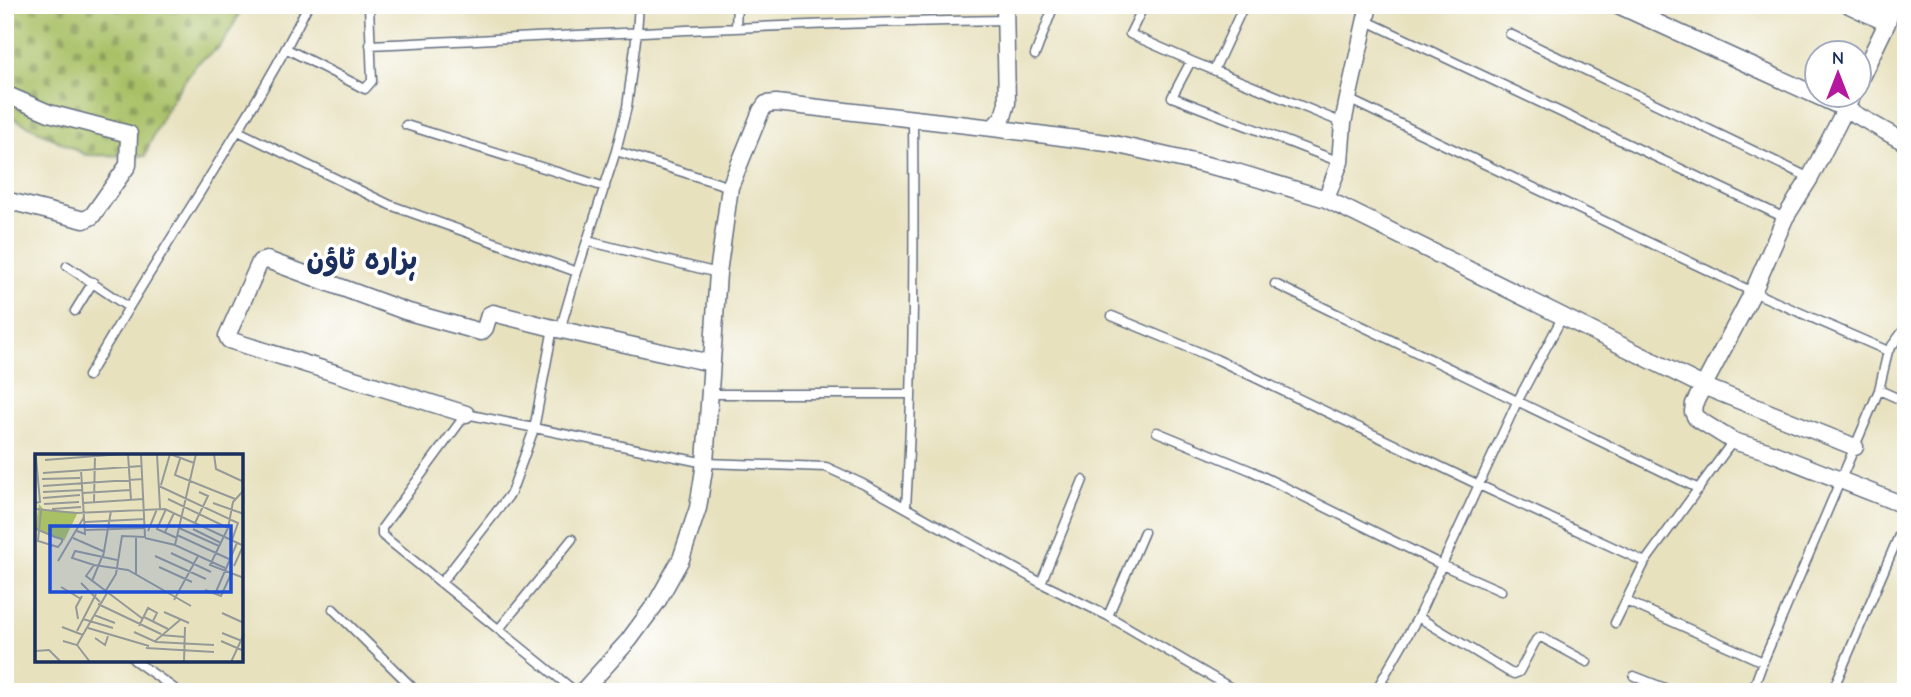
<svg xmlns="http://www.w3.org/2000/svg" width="1911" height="697" viewBox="0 0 1911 697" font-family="'Comic Neue','Playpen Sans Arabic',sans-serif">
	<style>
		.cemetery { fill: url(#cemetery-stones); stroke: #627862; stroke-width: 2 }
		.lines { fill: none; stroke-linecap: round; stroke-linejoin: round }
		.lane-casing { stroke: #626d80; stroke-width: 11 }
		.street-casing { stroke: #626d80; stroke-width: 19 }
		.lane { stroke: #fff; stroke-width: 8 }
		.street { stroke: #fff; stroke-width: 16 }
		.labels { text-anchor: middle; stroke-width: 7; stroke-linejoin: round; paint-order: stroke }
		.district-label { font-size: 28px; font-weight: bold; fill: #1b2f5e; stroke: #fff }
		.inset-road { fill: none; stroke: #959a98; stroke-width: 2 }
		.view { fill: #1d4ed8; fill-opacity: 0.15; stroke: #1d4ed8; stroke-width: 3.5 }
		.inset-edge { fill: none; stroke: #1b2f5e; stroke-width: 3.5 }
	</style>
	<defs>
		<pattern id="cemetery-stones" width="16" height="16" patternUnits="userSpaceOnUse" patternTransform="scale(1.75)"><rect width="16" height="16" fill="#a9c065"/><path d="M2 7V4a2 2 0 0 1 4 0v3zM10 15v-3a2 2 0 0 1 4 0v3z" fill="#899c56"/></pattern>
	</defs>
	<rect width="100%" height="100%" fill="#fff"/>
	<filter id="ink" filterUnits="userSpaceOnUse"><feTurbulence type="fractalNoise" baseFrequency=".0143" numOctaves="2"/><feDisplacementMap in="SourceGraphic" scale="14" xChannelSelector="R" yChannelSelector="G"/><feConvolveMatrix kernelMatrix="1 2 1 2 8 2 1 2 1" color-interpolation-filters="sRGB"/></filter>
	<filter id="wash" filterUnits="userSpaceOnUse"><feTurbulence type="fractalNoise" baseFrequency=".00686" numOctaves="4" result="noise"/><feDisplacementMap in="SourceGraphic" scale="28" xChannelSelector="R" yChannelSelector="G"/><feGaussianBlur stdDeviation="1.57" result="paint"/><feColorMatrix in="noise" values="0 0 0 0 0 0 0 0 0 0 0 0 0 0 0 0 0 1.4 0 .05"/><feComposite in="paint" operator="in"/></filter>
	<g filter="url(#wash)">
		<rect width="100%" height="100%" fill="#e7e1be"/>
		<path class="cemetery" d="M5 5H243C236 21 229 35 218 48 211 55 202 57 196 65 175 92 157 124 145 156L86 155 5 114Z"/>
	</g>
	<g filter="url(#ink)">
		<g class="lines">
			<g class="lane-casing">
				<path id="lane" d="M1144 5 1130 34 1191 61 1343 123
					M1365 20 1785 218
					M736 27 737 5
					M1510 34 1810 178
					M370 45C582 35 794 23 1006 20
					M287 49 365 89 372 81 369 5
					M1035 55 1054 5
					M1191 61 1172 97 1340 162
					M1214 70 1244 5
					M1348 99 1753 292 1888 351
					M406 125 605 187
					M238 131 390 205 577 272
					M616 151 730 187
					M587 241 718 273
					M67 266 128 307
					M1275 284 1699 489
					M75 311 93 282
					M1112 316 1216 359 1479 485 1645 562
					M560 330 577 272 616 151 627 107 637 32 639 5
					M88 376C124 315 161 254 199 194 237 132 276 71 308 5
					M1879 390 1906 402
					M710 394H911
					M1157 432 1252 471 1442 565 1501 591
					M906 507C914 378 914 248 913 119
					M441 583 511 493 534 429 553 328
					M1041 583 1083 480
					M1626 601 1763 662
					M333 609 417 692
					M1108 616 1144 532
					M1418 617 1509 672 1514 674 1519 672 1536 640 1541 637 1587 662
					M1615 623 1645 562 1733 441
					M499 629 572 539
					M134 660 179 692
					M1634 676 1675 692
					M1381 683 1394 692
					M576 692 382 535V528L466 414 705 463 826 467 863 484 1041 583 1108 616 1238 692
					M1375 692 1418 617 1517 402 1563 316
					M1752 692 1763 662 1879 390 1888 351 1906 327
					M1832 692 1906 519"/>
			</g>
			<g class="street-casing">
				<path id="street" d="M1618 5 1846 109 1906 143
					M1849 5 1887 23
					M1858 83 1887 23 1892 5
					M5 94 49 113 129 134 128 165 92 216 84 220 5 200
					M1853 94 1810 178 1785 218 1753 292 1694 404 1693 412 1696 418 1733 441 1767 451 1906 506
					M993 128 1114 144 1233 171 1326 199 1703 386 1855 447
					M1326 199 1340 162 1343 123 1348 99 1369 5
					M466 414 229 340 227 336 260 262 267 260 405 311 481 332 485 328 489 315 493 313 553 328 711 363
					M582 692 629 640 657 602 681 559 698 508 705 463 718 273 730 187 761 111 766 104 776 103 993 128 1003 117 1007 103 1005 5"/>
			</g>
			<use href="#lane" class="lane"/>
			<use href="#street" class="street"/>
		</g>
	</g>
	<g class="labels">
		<g class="district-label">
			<text x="362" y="269">ہزارہ ٹاؤن</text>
		</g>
	</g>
	<g transform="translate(35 454)">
		<rect width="208" height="208" fill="#e7e1be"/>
		<path d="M4 50 9 56 43 58 29 87 0 76Z" fill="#a9c065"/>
		<path class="inset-road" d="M93 0 96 46M122 0 125 54M135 0 159 9M179 0 181 15 209 28M145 5 140 21 200 45M10 6 87 0M8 19 107 12M7 25 45 24M126 31 135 0M8 32 108 25M124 32 203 69 197 86M209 36 198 48 193 74 175 111 209 124M8 38 47 36M48 39 95 36M8 44 45 41M133 45 193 74M0 49 5 48 1 3M48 49 109 45M59 49 60 1M178 49 209 60M9 50 44 48M0 55 41 59 130 55 209 92M17 55 46 53M131 55 122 75 142 84M50 68 110 65M160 69 173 42 164 38M0 74 4 76 20 83 27 85V88L23 93 3 87 4 76 6 57M144 74 184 92M158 75 186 89M50 76 110 74M42 77 50 80 46 16M113 77 122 55M130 78 139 59M142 81 194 105M38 84 70 98M110 84 140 91 190 114M140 91 161 0M136 99 176 118M120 102 171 125M68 103 76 57M23 107 49 63M59 111 37 104 40 97 82 106M199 112 208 92M124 113 157 128M101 120V83M57 127 67 103M46 129 65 148M26 133 46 145M170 136 186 142 196 120M70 138 81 120 87 82 110 83 106 0M180 140 202 89M139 146 163 102M63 150 126 180M129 158 154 169M187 159 209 169M59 161 80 169M109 163 133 175M43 165 41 153 47 142M48 165 78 174M108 165 51 122 59 111 93 116 156 152M104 172 113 154 122 159 118 167M27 173 48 181M53 174 114 192M42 177 61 140M99 178 121 188 179 191M187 179 207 187M126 181 150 183M60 184 70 191 73 182M28 187 42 191 55 208M186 187 209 197M119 188 145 166M42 191 72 139M111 194 179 198M0 197 14 196 26 208M115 208H137M149 208 150 173M196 208 209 180"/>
		<path class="view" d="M15 72H196V138H15Z"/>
		<rect width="208" height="208" class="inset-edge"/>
	</g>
	<rect width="1911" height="697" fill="none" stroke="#fff" stroke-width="28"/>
	<g transform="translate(1838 74)"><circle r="33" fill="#ffffff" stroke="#a4acbf" stroke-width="2"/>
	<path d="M0-5L12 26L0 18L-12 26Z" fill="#b5179e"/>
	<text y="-10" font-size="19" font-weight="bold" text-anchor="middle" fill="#1b2f5e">N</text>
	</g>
</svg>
